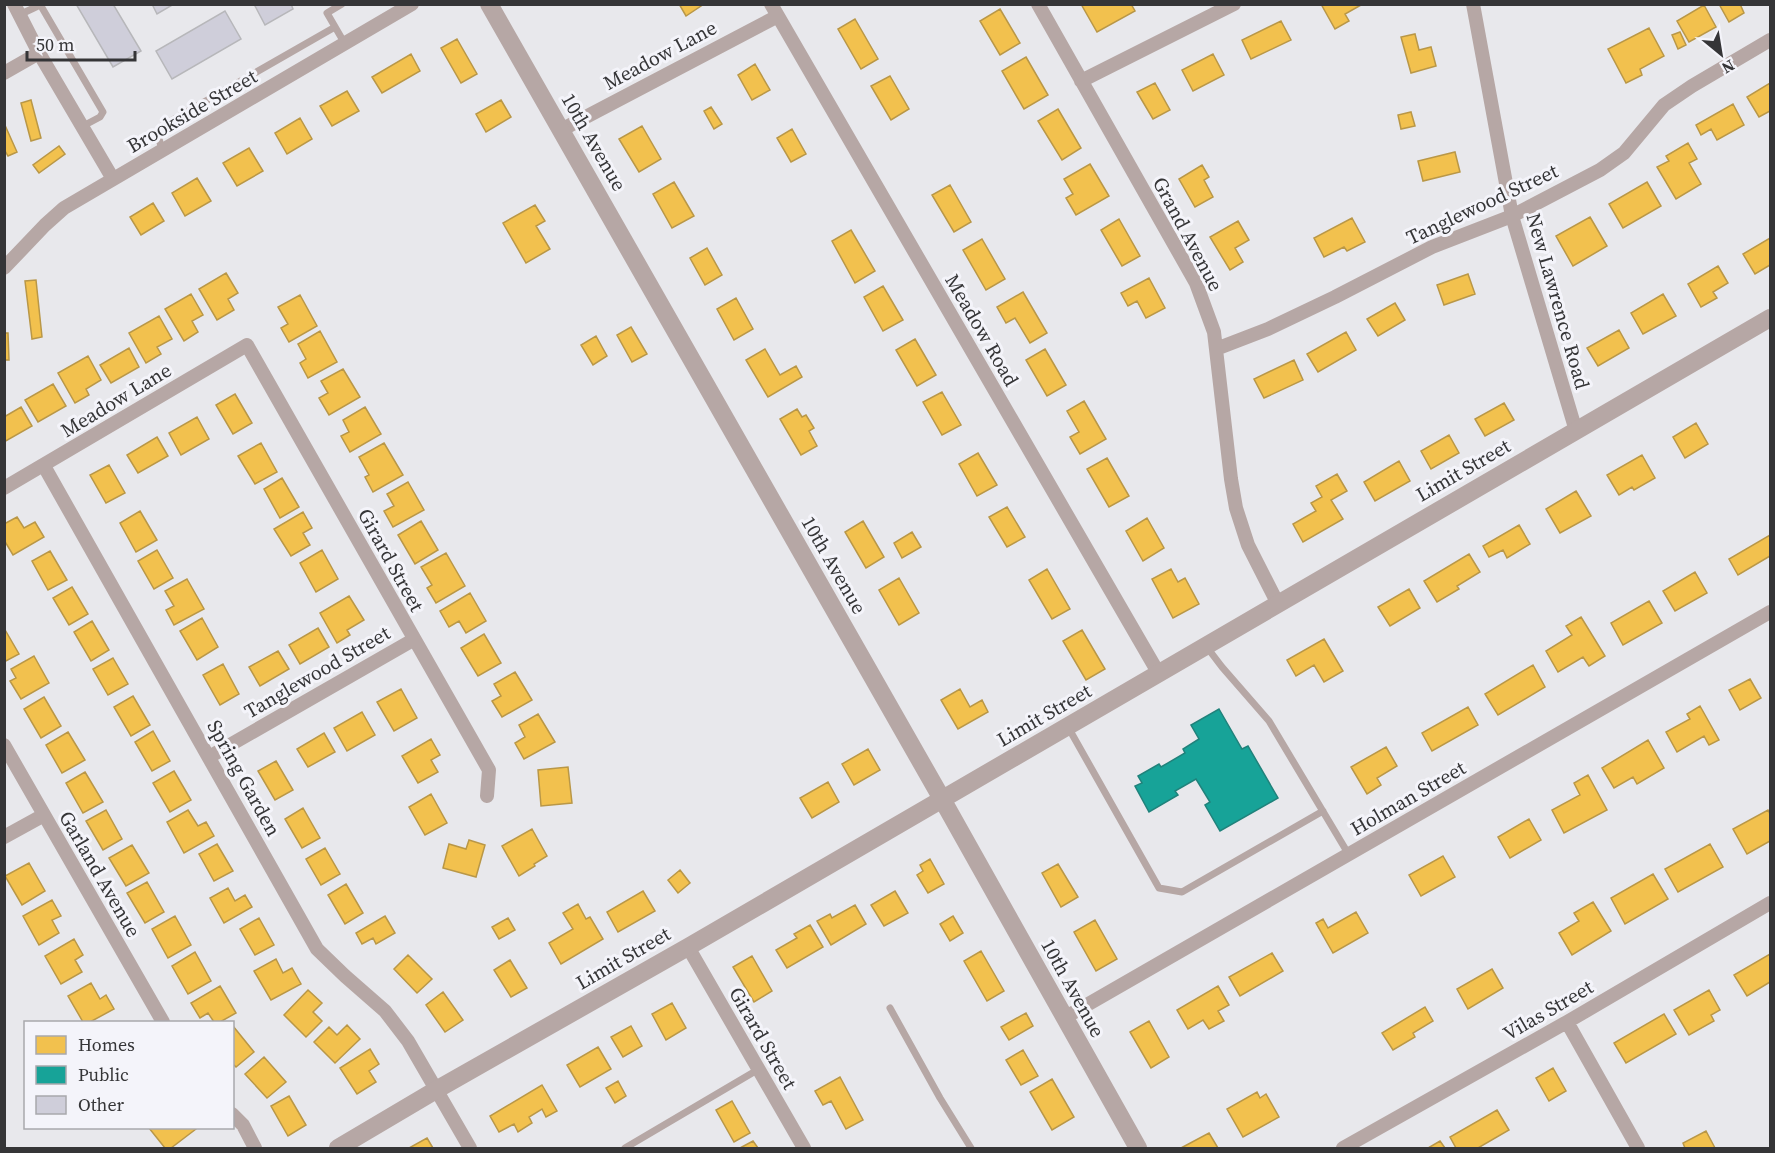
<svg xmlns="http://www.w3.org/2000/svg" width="1775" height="1153" viewBox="0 0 1775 1153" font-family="'Source Serif 4',serif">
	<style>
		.homes { fill: #f2c14e; stroke: #b99747; stroke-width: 1.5 }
		.public { fill: #17a398; stroke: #20827b; stroke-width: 1.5 }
		.building { fill: #cfceda; stroke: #b7b7ba; stroke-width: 1.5 }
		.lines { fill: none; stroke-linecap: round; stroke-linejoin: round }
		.service { stroke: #b6a7a5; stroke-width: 7 }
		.minor { stroke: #b6a7a5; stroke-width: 14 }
		.tertiary { stroke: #b6a7a5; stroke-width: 18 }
		.labels { text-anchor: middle; stroke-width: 6; stroke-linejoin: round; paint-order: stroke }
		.street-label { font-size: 20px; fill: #353537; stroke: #f4f4fa }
	</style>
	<rect width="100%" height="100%" fill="#e8e8ec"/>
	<path class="homes" d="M679 4H704L686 16Z
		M1081 4H1131L1135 11 1097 32Z
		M1321 4H1361V5L1345 14 1349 21 1335 29Z
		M1719 4H1740L1744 13 1729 22Z
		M1704 5 1716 27 1689 42 1677 21Z
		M1000 9 1020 43 1000 55 980 21Z
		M855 19 878 59 861 69 838 29Z
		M1281 21 1291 40 1251 59 1242 40Z
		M1649 28 1664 56 1640 69 1642 75 1626 83 1608 49Z
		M1680 32 1686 45 1678 49 1672 35Z
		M1415 34 1419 50 1431 47 1436 66 1411 73 1401 37Z
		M457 39 477 74 461 83 441 48Z
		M411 54 420 71 382 93 372 77Z
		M1213 54 1224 75 1193 91 1182 70Z
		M1026 57 1048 95 1024 109 1002 71Z
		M755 64 770 90 752 100 738 75Z
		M890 76 909 109 891 120 871 86Z
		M1155 83 1170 110 1153 119 1137 92Z
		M1770 83V111L1759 117 1747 97Z
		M347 91 359 111 332 126 320 106Z
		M31 100 41 138 31 141 21 103Z
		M501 100 511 117 486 132 476 114Z
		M1733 104 1744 125 1717 140 1711 129 1701 135 1696 125Z
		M711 107 722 124 714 129 704 111Z
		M1058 109 1081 148 1062 160 1038 121Z
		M1411 112 1415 126 1401 129 1398 115Z
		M300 118 312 139 287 154 275 133Z
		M4 123 17 152 8 156 4 149Z
		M642 126 661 159 639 172 619 139Z
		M792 129 806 154 791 162 777 138Z
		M1688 143 1697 159 1689 163 1701 184 1676 199 1657 167 1669 161 1666 156Z
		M59 146 65 154 39 173 33 165Z
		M249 148 263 171 237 186 223 163Z
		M1455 152 1460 172 1423 181 1418 161Z
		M1090 164 1109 196 1076 215 1066 198 1073 194 1064 179Z
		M1202 165 1209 177 1204 180 1213 197 1195 207 1179 179Z
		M197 178 211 201 185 216 172 193Z
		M674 182 694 216 672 228 653 194Z
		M1647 182 1661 206 1623 228 1609 204Z
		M950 185 971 222 954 232 932 195Z
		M153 203 164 221 141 235 130 217Z
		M535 205 545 221 536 226 550 249 526 263 503 223Z
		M1590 217 1607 246 1573 266 1556 236Z
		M1352 218 1365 242 1347 251 1344 247 1324 257 1314 238Z
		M1119 219 1140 256 1122 266 1101 230Z
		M1238 221 1249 240 1235 248 1243 262 1230 270 1210 237Z
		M851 230 875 271 855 283 832 241Z
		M1770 238V265L1755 274 1743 254Z
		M982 239 1005 279 986 290 963 250Z
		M707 248 722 275 705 285 690 258Z
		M1718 266 1728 283 1713 292 1717 298 1701 307 1688 284Z
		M226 273 238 293 228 299 234 310 217 320 199 289Z
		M1468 274 1475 294 1444 305 1437 285Z
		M1149 278 1165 308 1146 318 1137 301 1128 306 1121 293Z
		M36 280 42 337 32 339 25 281Z
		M883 286 903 320 883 331 864 297Z
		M1023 292 1047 333 1030 343 1015 318 1006 323 997 307Z
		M191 294 203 315 192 321 198 332 184 341 165 309Z
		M1663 294 1676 316 1643 334 1631 313Z
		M300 295 317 326 289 342 281 328 288 324 278 307Z
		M736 298 753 329 734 340 717 309Z
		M1395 303 1405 320 1378 336 1367 319Z
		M159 316 172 339 157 347 161 354 146 363 129 333Z
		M631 327 647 354 632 362 617 335Z
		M1619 330 1629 348 1598 366 1587 348Z
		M320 331 337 362 308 378 300 363 306 359 298 344Z
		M1346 332 1356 350 1318 372 1307 354Z
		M4 333H8L9 360H4Z
		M596 336 607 356 593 365 581 345Z
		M915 339 936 375 917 386 896 350Z
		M129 348 139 367 111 383 100 365Z
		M765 349 780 375 796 366 802 377 768 397 746 360Z
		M1045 349 1066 385 1047 396 1026 360Z
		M88 356 101 380 86 389 89 395 75 403 58 373Z
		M1294 360 1303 380 1264 398 1254 379Z
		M343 369 360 397 329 415 319 398 328 393 321 381Z
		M53 384 66 406 38 422 25 400Z
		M942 392 961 425 942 435 923 402Z
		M235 394 252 423 233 434 216 405Z
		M1084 401 1106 439 1080 454 1070 437 1079 432 1067 411Z
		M1504 403 1514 420 1485 436 1475 419Z
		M21 407 32 426 4 442V417Z
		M365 407 381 434 350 452 341 436 349 432 343 420Z
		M797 409 802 417 806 415 814 428 809 431 817 446 801 455 780 419Z
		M197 417 209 439 181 455 169 433Z
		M1696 423 1708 444 1685 458 1673 437Z
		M1449 435 1459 453 1431 469 1421 451Z
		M157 437 168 456 138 473 127 455Z
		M261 443 277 472 255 484 238 456Z
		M384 443 403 475 373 492 365 477 369 475 359 457Z
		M978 453 997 485 977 496 959 464Z
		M1642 455 1655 478 1634 490 1632 487 1619 495 1607 475Z
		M1107 458 1129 496 1109 507 1087 469Z
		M1399 461 1410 481 1375 501 1364 482Z
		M109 465 125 493 106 503 90 475Z
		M1337 474 1347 491 1331 500 1343 519 1303 542 1293 524 1316 511 1311 503 1322 497 1316 486Z
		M282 478 299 507 280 518 264 489Z
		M408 482 424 510 393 527 384 511 394 506 387 494Z
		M1576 491 1591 516 1560 533 1546 509Z
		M1007 507 1025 537 1007 547 989 517Z
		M140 511 157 540 136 552 120 523Z
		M303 512 312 528 303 533 310 545 291 556 274 529Z
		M17 517 24 528 35 522 44 537 13 555 4 540V524Z
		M1147 518 1164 548 1143 561 1126 531Z
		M421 521 438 550 415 564 398 535Z
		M863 521 884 557 866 568 845 532Z
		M1519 525 1530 544 1507 558 1503 550 1489 557 1483 546Z
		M912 532 921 547 902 558 894 543Z
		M1770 535V556L1738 575 1729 559Z
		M157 550 173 578 154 589 138 561Z
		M322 550 338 579 316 592 300 563Z
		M50 551 67 580 48 590 32 561Z
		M446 553 465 586 436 603 427 588 432 585 421 567Z
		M1469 554 1480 572 1457 586 1459 589 1437 602 1424 581Z
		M1047 569 1070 609 1052 619 1029 580Z
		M1171 569 1178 582 1185 578 1199 604 1173 618 1152 579Z
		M1695 572 1707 593 1675 611 1663 591Z
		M899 578 919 613 899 625 879 590Z
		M187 579 204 609 174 625 166 610 174 606 165 591Z
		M72 587 88 614 69 625 53 598Z
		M1409 589 1420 608 1390 626 1378 607Z
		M470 593 486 621 466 633 459 621 449 627 440 611Z
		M349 596 364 620 347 630 350 635 337 643 320 613Z
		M1649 601 1662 623 1623 645 1611 623Z
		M1581 617 1605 656 1589 666 1583 657 1558 672 1546 651 1572 635 1566 626Z
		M202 618 218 647 197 660 180 631Z
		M92 621 109 650 91 661 74 632Z
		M4 628 19 654 4 662Z
		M318 628 329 647 300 664 289 645Z
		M1082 630 1105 669 1086 680 1063 641Z
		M484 634 501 663 478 676 461 648Z
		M1324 639 1343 671 1324 682 1314 665 1296 676 1287 660Z
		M278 651 289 669 260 686 249 667Z
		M34 656 49 683 21 699 10 681 16 678 11 669Z
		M113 658 128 684 108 695 93 669Z
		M223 664 239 694 220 705 203 675Z
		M1533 665 1545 687 1498 715 1485 694Z
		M515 672 532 700 502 717 492 701 501 696 494 684Z
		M1750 679 1761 698 1740 710 1729 690Z
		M401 689 417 718 394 731 377 702Z
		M960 689 970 707 982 700 988 712 958 729 941 700Z
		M133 696 150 725 131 736 114 707Z
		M44 697 61 726 41 738 24 709Z
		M1700 706 1719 740 1709 745 1704 736 1677 752 1666 732 1690 719 1687 714Z
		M1468 707 1478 725 1432 751 1422 733Z
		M362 712 375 735 347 751 334 728Z
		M538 714 555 742 524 759 515 743 525 737 519 725Z
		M153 731 170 761 152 771 135 742Z
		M68 732 85 760 62 773 46 745Z
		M324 733 335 752 308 767 297 749Z
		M431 739 440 755 431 760 438 772 418 783 402 756Z
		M1648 740 1664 768 1637 784 1633 777 1614 788 1602 768Z
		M1386 747 1397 766 1377 778 1381 785 1367 794 1351 767Z
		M868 749 880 770 854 785 842 764Z
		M276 761 293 790 275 800 258 771Z
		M568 767 572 803 541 806 538 770Z
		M174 771 191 800 170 812 153 783Z
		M85 772 103 802 83 813 66 783Z
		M1588 775 1607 810 1564 833 1552 810 1580 795 1574 783Z
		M828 782 839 802 812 818 800 798Z
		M431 794 447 823 425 835 409 807Z
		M303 808 320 838 302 848 285 819Z
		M106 810 122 839 103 850 86 821Z
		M188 810 198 826 206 822 214 836 184 853 167 822Z
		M1768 810 1770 814V841L1747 854 1733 829Z
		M1529 819 1541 840 1510 858 1498 837Z
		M532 829 547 856 534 864 535 866 519 876 502 846Z
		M469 840 485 845 476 877 443 868 449 844 466 849Z
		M217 844 233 871 214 881 199 854Z
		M1710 844 1723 867 1678 892 1665 869Z
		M132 845 149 873 126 886 109 858Z
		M325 848 340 874 321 885 306 859Z
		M1443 856 1455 877 1421 896 1409 875Z
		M930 859 944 884 928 893 917 875 923 871 920 865Z
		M29 863 45 891 22 905 5 876Z
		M1058 864 1078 897 1061 907 1042 873Z
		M680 870 690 883 678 893 668 880Z
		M1653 874 1668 899 1625 924 1611 898Z
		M147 882 164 912 145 923 127 893Z
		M346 884 363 913 345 924 328 895Z
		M228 888 235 901 245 895 252 907 224 923 210 898Z
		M643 891 655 911 618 932 607 912Z
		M895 891 908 913 884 926 871 905Z
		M52 900 61 916 52 920 59 933 39 945 23 916Z
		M1593 902 1611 931 1572 955 1559 933 1579 921 1574 913Z
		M578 904 586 919 590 917 603 939 561 964 549 943 573 929 563 913Z
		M855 905 866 924 831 945 817 921 830 914 832 918Z
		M1356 912 1368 933 1333 953 1316 923 1323 919 1328 928Z
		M175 916 191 945 168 958 152 929Z
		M385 916 395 933 376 944 373 938 362 944 356 933Z
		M953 916 963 933 950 941 940 924Z
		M259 918 274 945 255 955 240 929Z
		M508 918 515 930 499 939 492 927Z
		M1095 920 1117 959 1096 971 1074 932Z
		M810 925 823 947 787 968 776 950 797 938 794 934Z
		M74 939 83 955 75 960 82 972 61 984 45 956Z
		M981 951 1004 991 987 1001 964 961Z
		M195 952 211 981 188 994 172 966Z
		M1272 953 1283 971 1240 996 1229 977Z
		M1770 954V982L1747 996 1734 975Z
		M408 955 432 979 417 993 394 969Z
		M752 956 772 991 754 1002 733 967Z
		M276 959 283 973 292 968 301 984 271 1000 254 971Z
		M510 960 527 988 511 997 494 970Z
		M1492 969 1503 988 1468 1009 1457 989Z
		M91 983 100 999 106 995 114 1009 90 1022H83L68 996Z
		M220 986 236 1013 220 1022H214L208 1013 200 1018 191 1003Z
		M1218 986 1229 1005 1218 1011 1224 1021 1209 1029 1203 1020 1188 1029 1177 1010Z
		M308 990 322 1003 313 1012 322 1021 306 1037 284 1015Z
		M1709 990 1720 1010 1711 1015 1714 1021 1689 1035 1674 1010Z
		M443 992 463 1020 445 1032 426 1005Z
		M672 1003 686 1028 666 1040 652 1014Z
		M1425 1007 1433 1021 1413 1033 1415 1037 1393 1050 1382 1033Z
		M1026 1013 1033 1026 1009 1040 1001 1027Z
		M1664 1014 1676 1034 1626 1063 1614 1043Z
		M1149 1021 1169 1057 1151 1068 1130 1032Z
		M347 1025 360 1039 335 1063 314 1042 329 1027 337 1035Z
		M233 1026 254 1052 236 1067 232 1063Z
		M631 1026 642 1046 623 1057 611 1037Z
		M598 1047 611 1069 580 1087 567 1065Z
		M370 1049 379 1064 369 1071 376 1082 357 1094 340 1068Z
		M1023 1050 1038 1076 1021 1085 1006 1060Z
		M264 1057 286 1082 267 1098 245 1074Z
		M1553 1068 1566 1091 1549 1101 1536 1078Z
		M840 1077 863 1120 846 1129 831 1101 823 1105 815 1091Z
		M1052 1079 1074 1117 1052 1130 1030 1092Z
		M618 1081 626 1096 615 1103 606 1088Z
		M542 1085 557 1111 546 1117 542 1109 529 1117 532 1123 518 1132 514 1124 499 1132 490 1116Z
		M1257 1092 1260 1098 1266 1094 1279 1117 1243 1137 1227 1109Z
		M289 1096 306 1125 288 1136 271 1106Z
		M732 1101 750 1133 734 1142 716 1110Z
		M1497 1110 1509 1130 1478 1148H1456L1450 1137Z
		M149 1128H195L196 1129 171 1148H165Z
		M1706 1131 1715 1148H1685L1683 1143Z
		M1209 1133 1218 1148H1181Z
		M427 1138 433 1148H409Z
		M753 1141 758 1148H740Z
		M1440 1141 1445 1148H1428Z"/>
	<path class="public" d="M1219 709 1242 749 1248 746 1278 798 1220 831 1205 805 1210 802 1196 779 1175 791 1178 795 1149 812 1135 786 1142 783 1138 776 1159 764 1161 767 1185 753 1183 749 1199 739 1191 725Z"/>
	<path class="building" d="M76 4H113L141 51 113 67Z
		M152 4H174L157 14Z
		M254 4H291L293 9 265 25Z
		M225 11 241 39 172 79 156 51Z"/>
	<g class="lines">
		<path class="service" d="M342 4 327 13 345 44
			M19 15 38 6H41L103 112 100 117 83 126
			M162 150 158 135 162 126 335 27
			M1206 646 1222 667 1269 721 1349 855
			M1068 727 1159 888 1182 892 1323 811
			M890 1008 940 1098 971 1148
			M625 1148 759 1069"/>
		<path class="minor" d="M14 4 39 53 113 179
			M771 4 1159 674
			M1038 4 1196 283 1214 332 1231 479 1236 508 1248 545 1278 604
			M1473 4 1512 216 1576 431
			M4 73 39 53
			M1081 81 1234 4
			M561 130 778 16
			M4 268 45 225 64 208 412 4
			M1216 349 1268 329 1335 297 1432 247 1512 216 1600 170 1624 153 1664 105 1692 86 1770 40
			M44 466 317 949 345 976 385 1011 408 1041 470 1148
			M4 488 247 345 489 770 487 796
			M4 745 163 1022
			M209 757 413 640
			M4 837 44 815
			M688 947 804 1148
			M1064 1018 1770 612
			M1567 1022 1638 1148
			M232 1114 243 1125 255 1148
			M1343 1148 1567 1022 1770 903"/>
		<path class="tertiary" d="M489 4 942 799 1138 1148
			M338 1148 436 1090 688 947 1770 318"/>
	</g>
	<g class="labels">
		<g class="street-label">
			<text transform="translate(660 55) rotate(-28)" y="7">Meadow Lane</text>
			<text transform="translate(192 111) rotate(-30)" y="7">Brookside Street</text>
			<text transform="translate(594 142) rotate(60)" y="7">10th Avenue</text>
			<text transform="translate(1482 204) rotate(-25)" y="7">Tanglewood Street</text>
			<text transform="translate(1188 234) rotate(62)" y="7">Grand Avenue</text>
			<text transform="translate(1558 301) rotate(74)" y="7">New Lawrence Road</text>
			<text transform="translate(982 330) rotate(60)" y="7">Meadow Road</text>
			<text transform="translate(116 400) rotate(-31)" y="7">Meadow Lane</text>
			<text transform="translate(1463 470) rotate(-30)" y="7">Limit Street</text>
			<text transform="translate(391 560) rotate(61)" y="7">Girard Street</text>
			<text transform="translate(834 565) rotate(60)" y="7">10th Avenue</text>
			<text transform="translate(317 672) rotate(-30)" y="7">Tanglewood Street</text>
			<text transform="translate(1044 715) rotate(-30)" y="7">Limit Street</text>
			<text transform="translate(244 778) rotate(61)" y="7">Spring Garden</text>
			<text transform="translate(1408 798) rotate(-30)" y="7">Holman Street</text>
			<text transform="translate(100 874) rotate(60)" y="7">Garland Avenue</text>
			<text transform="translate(623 958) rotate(-30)" y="7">Limit Street</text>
			<text transform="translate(1073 988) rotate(61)" y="7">10th Avenue</text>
			<text transform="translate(1548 1010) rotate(-30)" y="7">Vilas Street</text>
			<text transform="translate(763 1038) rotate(60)" y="7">Girard Street</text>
		</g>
	</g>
	<rect width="1775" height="1153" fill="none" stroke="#353537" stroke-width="12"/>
	<rect x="24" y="1021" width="210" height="108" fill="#f4f4fa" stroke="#a8a8ac" stroke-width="1.5"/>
	<rect x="36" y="1036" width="30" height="18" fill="#f2c14e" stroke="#a8a8ac" stroke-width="1.5"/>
	<text x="78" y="1051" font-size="18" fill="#353537">Homes</text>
	<rect x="36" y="1066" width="30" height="18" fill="#17a398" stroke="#a8a8ac" stroke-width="1.5"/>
	<text x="78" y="1081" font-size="18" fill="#353537">Public</text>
	<rect x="36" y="1096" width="30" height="18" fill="#cfceda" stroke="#a8a8ac" stroke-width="1.5"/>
	<text x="78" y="1111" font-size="18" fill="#353537">Other</text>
	<g transform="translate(1721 54) rotate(150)" stroke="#f4f4fa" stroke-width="4.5" paint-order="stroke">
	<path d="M0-4.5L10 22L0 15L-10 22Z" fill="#353537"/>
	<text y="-9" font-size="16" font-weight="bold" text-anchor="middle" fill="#353537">N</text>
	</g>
	<path d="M27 51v9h108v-9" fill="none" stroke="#353537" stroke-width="3"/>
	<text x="36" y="51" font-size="18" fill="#353537" stroke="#f4f4fa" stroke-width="4.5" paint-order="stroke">50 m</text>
</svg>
